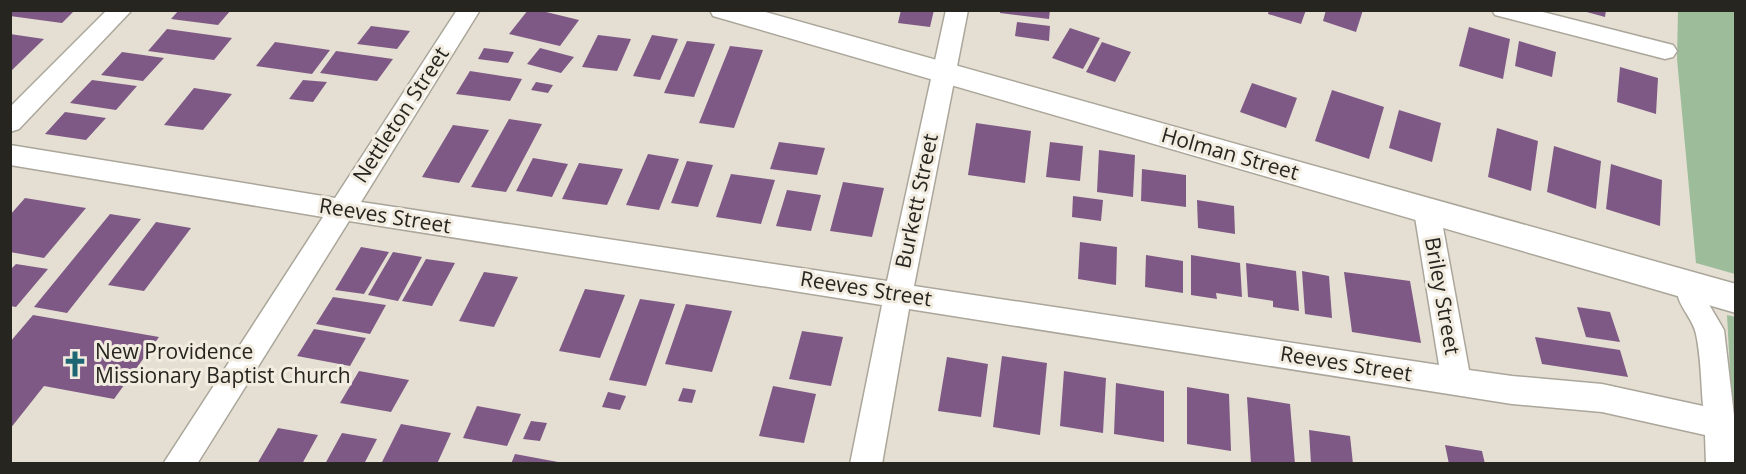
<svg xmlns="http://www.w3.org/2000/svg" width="1746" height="474" viewBox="0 0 1746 474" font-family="'Open Sans',sans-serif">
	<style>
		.green { fill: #9dbd9a }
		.building { fill: #7f5985 }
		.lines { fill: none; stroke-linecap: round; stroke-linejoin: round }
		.street-casing { stroke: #aba69a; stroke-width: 3 }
		.secondary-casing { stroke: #aba69a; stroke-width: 3 }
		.street { fill: #fff; fill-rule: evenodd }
		.secondary { fill: #fff; fill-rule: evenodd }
		.labels { text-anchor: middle; stroke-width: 6; stroke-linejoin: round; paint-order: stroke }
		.street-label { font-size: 21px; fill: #272520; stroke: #f1ecdf }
		.poi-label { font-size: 21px; fill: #272520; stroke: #f1ecdf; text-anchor: start }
	</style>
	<rect width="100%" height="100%" fill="#e4dfd2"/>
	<path class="green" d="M1678 11H1735V274L1696 263 1677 59Z
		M1727 315 1735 317V463Z"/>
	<path class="building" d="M10 10H75L62 23 10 16Z
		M179 10H231L218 25 171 19Z
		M528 10H538L579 20 560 46 509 34Z
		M901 10H934L930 27 898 23Z
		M1000 10H1050L1049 19 1000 13Z
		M1269 10H1306L1301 24 1268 14Z
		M1326 10H1363L1356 32 1323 21Z
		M1583 10H1606L1605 17 1583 11Z
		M1017 22 1050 26 1049 41 1015 36Z
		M371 26 410 31 397 49 357 44Z
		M1469 27 1510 39 1503 79 1459 66Z
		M1070 28 1100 38 1083 69 1052 58Z
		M167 29 232 38 214 60 148 51Z
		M10 34 44 39 10 72Z
		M598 35 631 39 617 71 582 67Z
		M652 35 678 39 660 80 633 76Z
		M687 41 715 44 694 97 664 93Z
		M1519 41 1556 52 1552 77 1515 66Z
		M275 42 330 50 312 74 256 66Z
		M1102 42 1131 52 1115 82 1086 72Z
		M730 46 763 50 734 128 699 123Z
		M484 48 514 52 508 63 478 59Z
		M540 48 574 57 561 73 527 64Z
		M336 51 393 59 377 81 320 73Z
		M122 52 164 58 143 81 101 75Z
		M1620 67 1658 78 1656 114 1617 102Z
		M470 71 522 79 510 101 456 94Z
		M92 80 137 86 116 110 70 103Z
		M303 80 327 82 313 102 289 99Z
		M536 82 553 85 548 93 531 90Z
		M1252 83 1297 98 1286 128 1240 112Z
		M194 88 232 94 203 130 164 125Z
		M1332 90 1384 107 1369 159 1315 141Z
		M1399 110 1441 123 1432 162 1389 148Z
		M65 112 106 118 86 140 45 134Z
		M509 119 542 124 506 192 471 187Z
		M976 123 1031 131 1025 183 968 175Z
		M453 125 489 130 459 183 422 177Z
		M1497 128 1538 141 1531 191 1488 177Z
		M779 142 825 148 817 175 770 169Z
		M1050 142 1083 146 1080 181 1046 177Z
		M1554 146 1601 161 1596 209 1547 192Z
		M1099 150 1135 155 1133 197 1097 192Z
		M648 154 679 159 659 210 626 205Z
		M533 158 568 164 552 197 516 191Z
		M687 161 713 165 698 207 671 203Z
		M579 163 623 169 607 205 562 199Z
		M1611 164 1662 180 1660 226 1606 209Z
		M1142 169 1186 175V207L1141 201Z
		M731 174 775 180 761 224 716 217Z
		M843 182 884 188 872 237 830 231Z
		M787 190 821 195 811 231 776 226Z
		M1073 196 1103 200 1101 221 1072 217Z
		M25 198 86 208 44 258 10 252V215Z
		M1197 200 1234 206 1235 234 1198 228Z
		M110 214 141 219 67 313 34 307Z
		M156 222 191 228 144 291 108 285Z
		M1080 242 1117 247 1116 285 1078 279Z
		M361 247 389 252 364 294 335 290Z
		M393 252 422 257 398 301 368 295Z
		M1146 255 1183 261V293L1145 287Z
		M1191 255 1240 263 1242 297 1216 293 1217 299 1191 295Z
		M426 259 455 263 432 306 402 301Z
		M1246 263 1296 271 1299 311 1273 307V301L1248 297Z
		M16 264 48 269 16 307 10 306V270Z
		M1302 271 1329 276 1332 318 1305 314Z
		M484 272 518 277 494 327 459 321Z
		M1344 272 1410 281 1421 343 1352 332Z
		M585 289 625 295 600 358 559 351Z
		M333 297 386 305 370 334 316 324Z
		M640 299 675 304 646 386 609 380Z
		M686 304 732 311 712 372 665 364Z
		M1577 307 1610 312 1620 342 1586 337Z
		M33 315 159 337 114 399 44 386 10 429V342Z
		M314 329 366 338 350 366 297 356Z
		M802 331 843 337 831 386 789 379Z
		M1535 337 1620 350 1628 377 1542 364Z
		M1002 356 1047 363 1040 435 993 427Z
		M947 357 988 364 981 417 938 411Z
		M359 371 409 380 391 412 340 403Z
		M1064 371 1106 378 1103 433 1060 426Z
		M1116 383 1164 391V442L1114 434Z
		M773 386 816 394 804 443 759 436Z
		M1187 387 1229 394 1231 451 1187 444Z
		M683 388 696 390 692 403 678 401Z
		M608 392 626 396 620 410 602 407Z
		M1247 397 1290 404 1295 464H1251Z
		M477 406 521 414 507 446 463 438Z
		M531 421 547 423 540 441 523 439Z
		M401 424 451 433 437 464H381Z
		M278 428 318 435 302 464H257Z
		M1309 430 1350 436 1353 464H1311Z
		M342 433 377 439 364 464H325Z
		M1445 445 1482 451 1485 464H1449Z
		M515 454 558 462V464H511Z"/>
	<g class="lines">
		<g class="street-casing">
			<path id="street" d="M107 10H132L19 129 10 132V107Z
				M457 10H480L361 202 887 281 946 10H968L914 286 1439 365 1414 211 1418 204 1427 201 1436 204 1440 211 1469 370 1512 376 1602 384 1703 406C1701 383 1701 357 1696 334 1692 314 1669 300 1680 278L1690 274 1700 278 1707 301 1724 330 1735 424 1736 464H1706L1705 435 1602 412 1512 404 909 309 882 464H850L882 305 349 221 197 464H163L323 217 10 165V145L335 198Z
				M1492 10H1535L1665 43 1673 45 1677 51 1673 57 1665 59 1495 15Z"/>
		</g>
		<g class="secondary-casing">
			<path id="secondary" d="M710 10H758L1736 284V313L713 16Z"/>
		</g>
		<use href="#street" class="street"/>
		<use href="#secondary" class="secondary"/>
	</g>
	<defs>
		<g id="church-bare" transform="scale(2.07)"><path d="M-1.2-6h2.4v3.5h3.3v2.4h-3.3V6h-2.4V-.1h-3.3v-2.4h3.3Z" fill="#1e6674" stroke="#f1ecdf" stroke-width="2.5" paint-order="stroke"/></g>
	</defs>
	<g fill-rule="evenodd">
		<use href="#church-bare" x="75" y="364"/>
	</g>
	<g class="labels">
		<g class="street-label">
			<text transform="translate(401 115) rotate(-57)" y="7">Nettleton Street</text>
			<text transform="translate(1230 154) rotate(16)" y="7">Holman Street</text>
			<text transform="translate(917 201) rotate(-78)" y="7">Burkett Street</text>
			<text transform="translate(385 216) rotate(9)" y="7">Reeves Street</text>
			<text transform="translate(866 289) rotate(9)" y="7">Reeves Street</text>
			<text transform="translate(1442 296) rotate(80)" y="7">Briley Street</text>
			<text transform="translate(1346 364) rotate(9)" y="7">Reeves Street</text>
		</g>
		<g class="poi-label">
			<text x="95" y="359">New Providence<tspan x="95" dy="24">Missionary Baptist Church</tspan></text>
		</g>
	</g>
	<rect width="1746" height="474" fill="none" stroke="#272520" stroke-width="24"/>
</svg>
